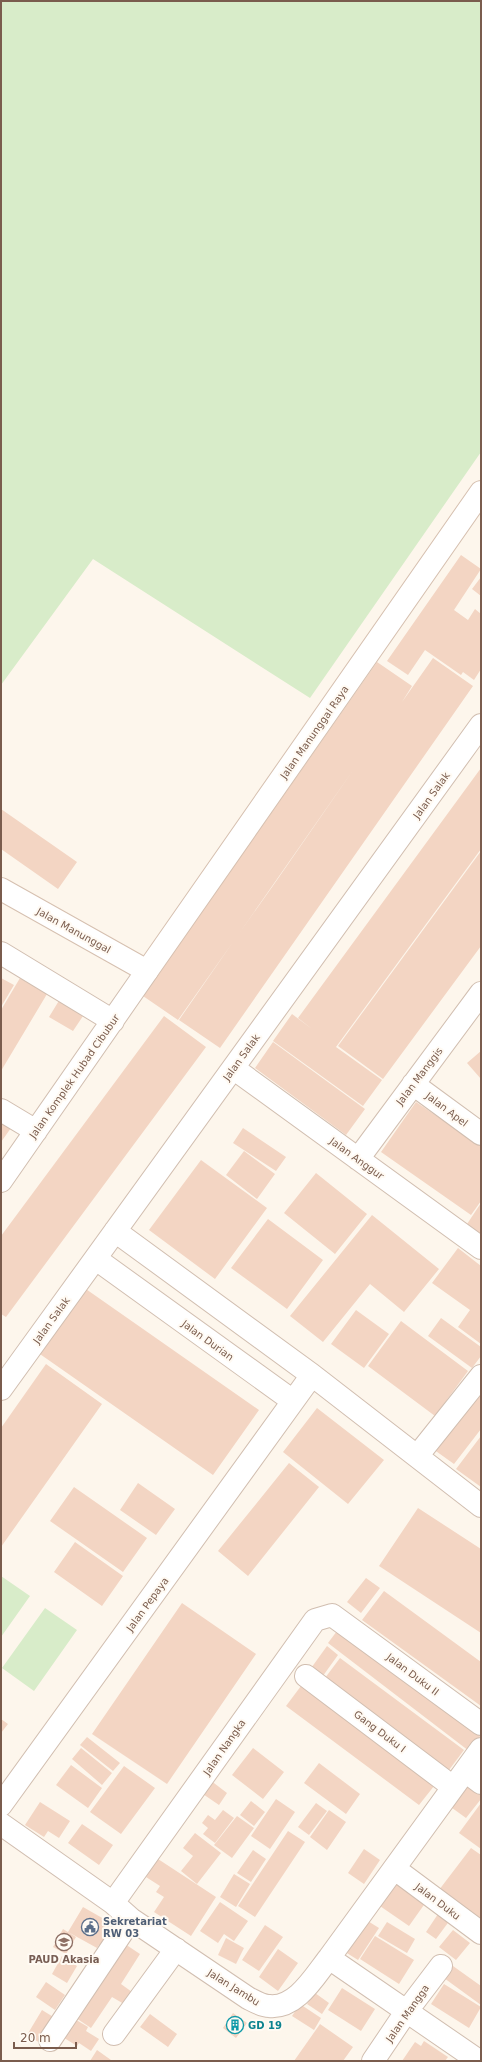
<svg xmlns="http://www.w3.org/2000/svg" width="482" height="2062" viewBox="0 0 482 2062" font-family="'DejaVu Sans',sans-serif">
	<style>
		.green { fill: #d8ecc9 }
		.building { fill: #f3d5c3; fill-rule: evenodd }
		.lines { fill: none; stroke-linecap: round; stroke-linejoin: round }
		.street-casing { stroke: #d1beb0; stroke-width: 24 }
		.secondary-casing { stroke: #d6c0b0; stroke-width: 24 }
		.street { stroke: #fff; stroke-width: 22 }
		.secondary { stroke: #fff; stroke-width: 22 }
		.labels { text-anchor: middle; stroke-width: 4; stroke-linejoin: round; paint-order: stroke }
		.street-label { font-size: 10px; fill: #7a5c4d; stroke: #fffaf3 }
		.service-label { font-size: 10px; font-weight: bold; fill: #4e5e75; stroke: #fffaf3; text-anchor: start }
		.education-label { font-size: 10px; font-weight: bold; fill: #785e54; stroke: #fffaf3 }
		.culture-label { font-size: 10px; font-weight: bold; fill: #0d838f; stroke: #fffaf3; text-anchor: start }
	</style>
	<rect width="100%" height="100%" fill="#fdf6ec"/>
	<path class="green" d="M1 1H481V452L310 698 93 559 1 685Z
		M1 1576 30 1596 1 1637Z
		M45 1608 77 1630 34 1691 2 1668Z"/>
	<path class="building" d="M461 555 481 569 454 610 468 620 475 609 481 614V669L474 680 463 672 461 675 425 650 408 675 387 661Z
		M481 577V596L472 589Z
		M433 658 473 686 220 1048 179 1020 233 942 178 1020 143 996 377 662 412 686 402 702ZM356 766 277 880 238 935Z
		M481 768V849L336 1047 382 1080 363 1106 273 1041 292 1014 312 1029 298 1018Z
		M1 809 77 862 58 889 1 849Z
		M481 851V946L383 1079 338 1046Z
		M1 978 14 985 1 1007Z
		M20 978 47 994 1 1071V1010Z
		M60 999 85 1013 73 1031 49 1017Z
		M164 1016 206 1047 6 1317 1 1314V1236Z
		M273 1042 365 1109 346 1135 255 1068Z
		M481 1051V1079L467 1063Z
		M416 1102 481 1146V1201L471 1215 381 1152Z
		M1 1120 11 1128 1 1142Z
		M243 1128 286 1157 276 1171 233 1143Z
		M244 1151 275 1174 257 1199 226 1175Z
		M201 1160 267 1208 215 1279 149 1230Z
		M316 1173 367 1214 335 1254 284 1213Z
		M481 1203V1234L467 1224Z
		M372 1215 439 1269 404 1312 370 1284 323 1342 290 1316Z
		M268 1219 323 1260 287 1309 231 1268Z
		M458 1248 481 1266V1344L458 1327 470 1310 432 1283Z
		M83 1287 259 1410 213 1475 37 1352Z
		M356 1310 389 1334 364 1368 331 1344Z
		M441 1318 481 1347V1356L472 1368 428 1336Z
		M401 1321 468 1371 435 1416 368 1366Z
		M46 1364 102 1404 1 1547V1428Z
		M481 1385V1429L454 1464 433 1449Z
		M317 1408 384 1460 348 1504 283 1452Z
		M481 1436V1487L456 1469Z
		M289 1463 319 1487 248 1576 218 1551Z
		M138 1483 175 1509 156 1535 120 1510Z
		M74 1487 147 1538 123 1572 50 1521Z
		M418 1508 481 1549V1633L379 1566Z
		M75 1542 123 1576 102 1606 54 1572Z
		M366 1578 380 1588 361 1613 347 1602Z
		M384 1591 481 1662V1706L362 1620Z
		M182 1603 256 1654 167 1784 92 1734Z
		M340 1627 481 1735 469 1751 328 1643Z
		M327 1646 338 1655 320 1680 309 1671Z
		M340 1658 464 1750 446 1774 322 1682Z
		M304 1682 438 1781 419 1805 286 1706Z
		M1 1719 8 1724 1 1733Z
		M87 1737 120 1763 113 1771 80 1745Z
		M81 1748 112 1773 102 1785 72 1759Z
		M253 1748 284 1772 263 1799 232 1775Z
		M319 1763 360 1794 346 1814 304 1783Z
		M71 1765 102 1788 88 1808 56 1785Z
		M124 1766 155 1788 121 1834 90 1812Z
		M468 1779 481 1789V1799L466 1818 448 1805Z
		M210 1780 227 1793 219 1805 200 1792Z
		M276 1799 295 1812 270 1849 251 1836Z
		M251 1801 265 1812 254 1826 240 1815Z
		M40 1802 70 1821 59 1838 48 1831 44 1837 25 1825Z
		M316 1803 327 1811 309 1835 298 1827Z
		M481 1803V1849L459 1833Z
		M223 1810 234 1818 215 1843 203 1834 208 1828 202 1823 208 1815 215 1820Z
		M329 1810 346 1822 327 1850 310 1837Z
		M237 1816 254 1828 232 1858 214 1845Z
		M82 1824 113 1845 99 1865 68 1843Z
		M288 1831 305 1842 255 1917 238 1906Z
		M195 1833 221 1853 197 1884 181 1871 193 1856 183 1848Z
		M471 1848 481 1855V1921L439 1890Z
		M364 1849 380 1860 364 1884 348 1873Z
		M253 1850 266 1859 251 1882 237 1873Z
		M158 1859 216 1897 191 1936 154 1912 164 1897 156 1892 160 1886 146 1877Z
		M234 1874 250 1884 236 1907 220 1897Z
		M394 1879 426 1902 409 1926 377 1904Z
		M220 1902 248 1921 234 1941 224 1934 218 1943 200 1931Z
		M83 1907 111 1923 106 1932 111 1934 103 1947 99 1945 97 1948 68 1932Z
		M442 1908 453 1916 436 1939 426 1932Z
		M363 1918 379 1928 358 1960 342 1950Z
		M387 1922 415 1939 407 1953 378 1936Z
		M265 1925 283 1937 259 1971 242 1960Z
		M63 1929 76 1937 66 1954 53 1947Z
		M453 1930 470 1943 456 1960 439 1947Z
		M375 1936 414 1960 399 1984 360 1959Z
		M226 1938 244 1948 236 1964 218 1955Z
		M122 1942 140 1954 121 1984 132 1992 124 2004 112 1997 91 2028 73 2016Z
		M278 1949 298 1963 278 1991 259 1977Z
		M62 1956 77 1966 67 1983 52 1974Z
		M453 1966 481 1986V2005L444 1978Z
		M46 1982 65 1995 55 2010 36 1997Z
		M444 1984 481 2007 469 2028 431 2004Z
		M342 1988 375 2009 361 2031 328 2010Z
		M315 1993 329 2003 322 2014 307 2004Z
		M300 2004 321 2018 314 2030 292 2016Z
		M42 2010 55 2018 40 2043 27 2035Z
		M233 2013 247 2023 236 2038 223 2028Z
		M150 2014 177 2034 168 2047 140 2027Z
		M73 2018 88 2027 86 2031 99 2039 91 2051 79 2043 77 2046 61 2036Z
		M320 2024 353 2047 343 2061H294Z
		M424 2041 448 2057 445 2061H402L415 2042 421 2046Z
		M97 2050 111 2060 110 2061H90Z"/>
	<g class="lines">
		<g class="street-casing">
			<path id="street" d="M1 953 113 1021
				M233 1068 481 1248
				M413 1084 481 1134
				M1 1110 36 1131
				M358 1159 481 993
				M1 1181 147 971
				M115 1231 312 1375 481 1506
				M96 1259 293 1401
				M1 1389 481 725
				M418 1455 481 1376
				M306 1676 453 1787
				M465 1771 481 1783
				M1 1805 312 1375
				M1 1824 113 1903 131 1919 248 1998C254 2001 262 2006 269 2006 296 2009 314 1977 329 1958L481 1749
				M395 1869 481 1933
				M113 1903 315 1620 332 1615 481 1724
				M329 1958 479 2061
				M114 2034 176 1949
				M50 2040 131 1919
				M373 2061 406 2012 441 1966"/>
		</g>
		<g class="secondary-casing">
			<path id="secondary" d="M1 889 147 971 481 492"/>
		</g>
		<use href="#street" class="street"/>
		<use href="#secondary" class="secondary"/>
	</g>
	<defs>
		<g id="civic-ring" transform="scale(0.9)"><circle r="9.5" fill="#fffaf3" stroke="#5c6f8a" stroke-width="1.5"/><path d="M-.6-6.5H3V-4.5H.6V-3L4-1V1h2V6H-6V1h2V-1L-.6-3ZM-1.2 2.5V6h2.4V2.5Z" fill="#5c6f8a"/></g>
		<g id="school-ring" transform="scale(0.9)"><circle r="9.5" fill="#fffaf3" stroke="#8d6e63" stroke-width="1.5"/><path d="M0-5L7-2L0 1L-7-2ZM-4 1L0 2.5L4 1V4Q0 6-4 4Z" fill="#8d6e63"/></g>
		<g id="building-ring" transform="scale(0.9)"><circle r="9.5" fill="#fffaf3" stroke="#0f9aa8" stroke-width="1.5"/><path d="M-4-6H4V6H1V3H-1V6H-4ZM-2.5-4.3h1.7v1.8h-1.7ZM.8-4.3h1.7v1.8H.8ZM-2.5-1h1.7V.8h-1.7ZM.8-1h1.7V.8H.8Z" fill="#0f9aa8"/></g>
	</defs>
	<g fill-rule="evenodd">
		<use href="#civic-ring" x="90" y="1927"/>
		<use href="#school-ring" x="64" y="1942"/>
		<use href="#building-ring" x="235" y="2025"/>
	</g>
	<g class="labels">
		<g class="street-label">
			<text transform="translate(314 732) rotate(-55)" y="4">Jalan Manunggal Raya</text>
			<text transform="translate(431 795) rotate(-54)" y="4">Jalan Salak</text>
			<text transform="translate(74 930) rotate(29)" y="4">Jalan Manunggal</text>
			<text transform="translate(241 1057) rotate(-54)" y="4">Jalan Salak</text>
			<text transform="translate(74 1076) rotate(-55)" y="4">Jalan Komplek Hubad Cibubur</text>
			<text transform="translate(419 1076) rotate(-53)" y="4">Jalan Manggis</text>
			<text transform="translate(447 1109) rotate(37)" y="4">Jalan Apel</text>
			<text transform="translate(357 1158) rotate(36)" y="4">Jalan Anggur</text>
			<text transform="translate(51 1320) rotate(-54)" y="4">Jalan Salak</text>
			<text transform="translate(208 1340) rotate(36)" y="4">Jalan Durian</text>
			<text transform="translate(147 1604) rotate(-54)" y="4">Jalan Pepaya</text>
			<text transform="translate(413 1674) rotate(37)" y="4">Jalan Duku II</text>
			<text transform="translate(380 1731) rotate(37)" y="4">Gang Duku I</text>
			<text transform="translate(224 1747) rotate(-55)" y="4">Jalan Nangka</text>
			<text transform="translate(438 1901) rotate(37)" y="4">Jalan Duku</text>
			<text transform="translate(234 1987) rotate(32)" y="4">Jalan Jambu</text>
			<text transform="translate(407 2013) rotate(-55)" y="4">Jalan Mangga</text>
		</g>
		<g class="service-label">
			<text x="103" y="1925">Sekretariat<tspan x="103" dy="12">RW 03</tspan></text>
		</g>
		<g class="education-label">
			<text x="64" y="1963">PAUD Akasia</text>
		</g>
		<g class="culture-label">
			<text x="248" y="2029">GD 19</text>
		</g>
	</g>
	<rect width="482" height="2062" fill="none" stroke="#7a5c4d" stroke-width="4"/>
	<path d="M14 2042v6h62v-6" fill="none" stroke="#7a5c4d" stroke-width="2"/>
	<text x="20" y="2042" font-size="12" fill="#7a5c4d" stroke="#fffaf3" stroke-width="3" paint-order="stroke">20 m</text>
</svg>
